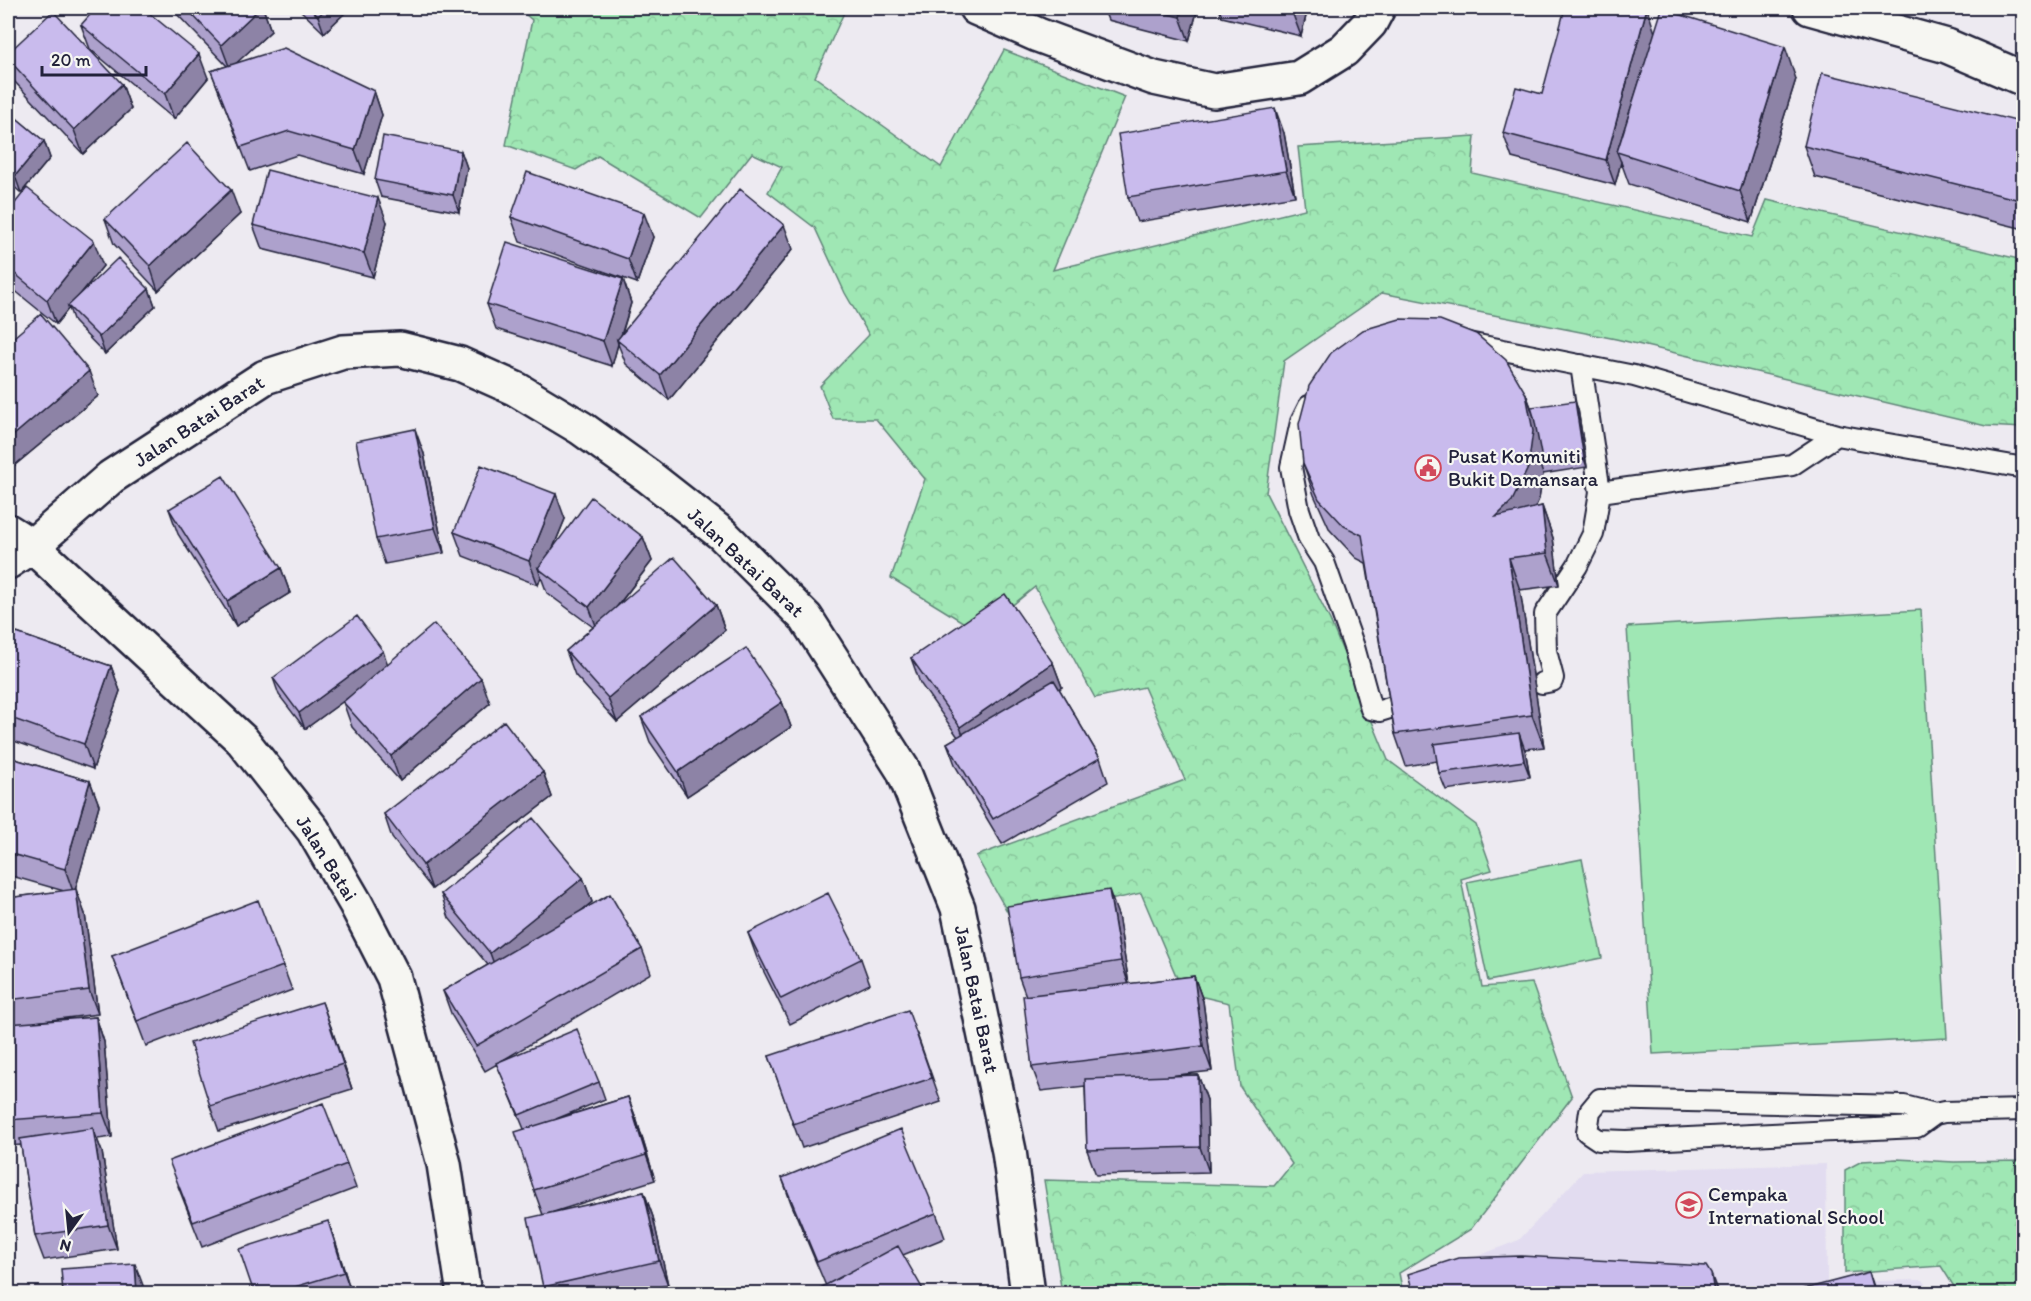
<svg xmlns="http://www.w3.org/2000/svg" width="2031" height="1301" viewBox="0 0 2031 1301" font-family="Itim,sans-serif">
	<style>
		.built { fill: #e2dcf0 }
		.forest { fill: url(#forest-crowns); stroke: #608478; stroke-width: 1.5 }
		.pitch { fill: #9fe7b4; stroke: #608478; stroke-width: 1.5 }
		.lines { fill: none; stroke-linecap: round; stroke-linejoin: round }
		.lane-casing { stroke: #22223b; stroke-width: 24 }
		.street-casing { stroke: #22223b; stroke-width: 38 }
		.secondary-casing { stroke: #22223b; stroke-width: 38 }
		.lane { stroke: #f6f6f2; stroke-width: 20 }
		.street { stroke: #f6f6f2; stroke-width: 33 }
		.secondary { stroke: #f6f6f2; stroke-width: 33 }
		.wall { fill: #ada1cc; stroke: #22223b; stroke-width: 1.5 }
		.shaded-wall { fill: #8d83a6; stroke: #22223b; stroke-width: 1.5 }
		.building { fill: #c9bbed; stroke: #22223b; stroke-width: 1.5 }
		.labels { text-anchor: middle; stroke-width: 4.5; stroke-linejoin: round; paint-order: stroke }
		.street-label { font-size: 20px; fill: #22223b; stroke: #f6f6f2 }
		.poi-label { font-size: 20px; fill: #22223b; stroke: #f6f6f2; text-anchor: start }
	</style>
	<defs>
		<pattern id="forest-crowns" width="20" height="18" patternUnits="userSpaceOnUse" patternTransform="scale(1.5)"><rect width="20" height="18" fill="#9fe7b4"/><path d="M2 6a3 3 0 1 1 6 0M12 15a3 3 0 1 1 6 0" fill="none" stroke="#89c69c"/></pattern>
	</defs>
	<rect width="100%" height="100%" fill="#edeaf1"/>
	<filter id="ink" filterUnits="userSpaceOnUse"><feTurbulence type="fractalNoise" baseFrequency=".0167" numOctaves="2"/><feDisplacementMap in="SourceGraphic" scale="12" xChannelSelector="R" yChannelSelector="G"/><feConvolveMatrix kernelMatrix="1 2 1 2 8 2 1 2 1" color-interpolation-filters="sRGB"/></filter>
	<g filter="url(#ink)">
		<path class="built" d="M1826 1164 1827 1282 1923 1280 1932 1293 1411 1294 1409 1283 1519 1240 1584 1171Z"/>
		<path class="forest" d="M518 8H846L815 77 941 167 1004 50 1125 97 1053 270 1305 209 1298 147 1475 136 1472 173 1752 237 1767 200 2023 260V428L1986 426 1616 339 1382 293 1284 361 1266 493 1330 620 1388 760 1476 825 1492 870 1461 879 1482 987 1532 983 1572 1097 1471 1229 1399 1273 1403 1293H1062L1044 1180 1274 1186 1292 1164 1240 1087 1229 1003 1183 992 1141 893 1013 922 976 856 1185 780 1144 687 1095 698 1035 587 979 632 891 578 925 479 876 419H833L820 386 869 335 845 293 815 228 768 192 782 167 752 153 701 218 598 156 576 170 506 145 532 20Z
			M1897 1159 1954 1162 2023 1161V1293H1958L1941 1266 1845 1273V1170L1862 1161Z"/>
		<path class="pitch" d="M1921 610 1947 1038 1653 1054 1627 627Z
			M1582 859 1602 958 1488 981 1467 882Z"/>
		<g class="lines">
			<g class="lane-casing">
				<path id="lane" d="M1468 343 1634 376 1837 435 2024 468
					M1309 406 1301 422 1291 467 1299 510 1309 539 1324 562 1354 647 1371 709 1380 711 1396 706
					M1600 492 1792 465 1837 435
					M1542 683 1552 681 1553 678 1546 651 1545 614 1577 566 1593 534 1600 492 1581 365
					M1935 1114 1904 1106 1600 1099 1590 1111 1587 1132 1599 1140 1626 1141 1917 1127 1935 1114 1944 1112 2024 1110"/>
			</g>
			<g class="street-casing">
				<path id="street" d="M976 8 1038 35 1154 78 1214 91 1299 78 1344 50 1370 23 1378 8
					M8 531 32 546 242 740 313 830 356 904 394 978 444 1164 464 1294
					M8 562 32 546 111 477 265 377 343 352 400 349 460 364 516 389 581 428 648 476 722 534 806 618 903 770 958 908 1009 1151 1028 1294"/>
			</g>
			<g class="secondary-casing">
				<path id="secondary" d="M1810 8 1947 46 2024 79"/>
			</g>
			<use href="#lane" class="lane"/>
			<use href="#street" class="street"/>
			<use href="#secondary" class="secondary"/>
		</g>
		<path class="wall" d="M171 8H263L271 31 237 62 374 91 382 115 364 174 297 155 250 171 211 71 227 66Z
			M298 8H350L324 33Z
			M1103 8H1198L1189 41 1108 20Z
			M1219 8H1308L1301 36 1222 17Z
			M81 25 208 78 174 119 90 49Z
			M1655 32 1796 79 1751 222 1629 184 1621 162 1615 185 1512 158 1503 133 1542 94Z
			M8 53 122 84 131 109 83 154 13 80 8 64Z
			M8 111 44 141 50 158 21 193 8 181Z
			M2024 123V229L1815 177 1804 146Z
			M1284 133 1295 196 1137 222 1128 197Z
			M461 151 467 168 459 212 381 197 375 180Z
			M8 212 103 266 81 293 149 289 155 306 105 354 74 322 69 308 56 324 8 285Z
			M240 214 158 291 114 244 105 219Z
			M511 217 653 237 637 283 520 242Z
			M387 222 373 277 262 249 253 225Z
			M793 249 669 400 626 364 618 344 612 366 496 329 487 304 623 279 631 303 622 334Z
			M8 337 9 341 98 396 15 465 8 457Z
			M1526 394 1531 407 1578 409 1587 467 1543 474 1539 499 1535 508 1542 506 1553 538 1559 585 1520 590 1544 747 1525 749 1530 777 1446 790 1439 773 1437 761 1406 766 1395 734 1366 563 1356 558 1330 530 1314 495 1303 463Z
			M424 454 444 553 385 564 376 539Z
			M169 509 281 568 290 593 236 626 178 534Z
			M565 519 553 548 643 537 652 561 617 607 716 605 725 630 617 722 575 675 566 651 593 627 547 593 541 577 538 585 463 556 454 532Z
			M8 630 111 666 120 691 93 769 8 739Z
			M911 658 1053 663 1062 687 1059 689 1100 758 1108 782 1002 844 956 767 947 743 958 737 920 683Z
			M387 664 490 703 400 781 352 727 343 702 349 697 305 729 279 695 273 678Z
			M782 702 791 727 687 796 650 742 641 717Z
			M8 757 90 781 99 805 75 890 85 914 98 1014 34 1022 96 1017 104 1042 112 1137 97 1139 102 1152 117 1249 44 1260 35 1236 21 1145 8 1146V898L64 891 8 875Z
			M543 772 552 797 432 889 392 838 384 814Z
			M583 878 592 902 582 910 642 949 651 973 503 1060 599 1082 605 1099 556 1119 628 1097 637 1121 655 1180 544 1215 644 1192 653 1217 668 1285 641 1291V1293H546L543 1287V1215L534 1190 524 1129 497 1064 485 1071 452 1016 443 991 488 965 449 918 441 894Z
			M1118 915 1129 984 1194 976 1203 1001 1212 1071 1168 1076 1198 1075 1207 1100 1209 1172 1096 1175 1087 1150 1085 1086 1041 1091 1032 1067 1026 996 1019 977Z
			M748 933 861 959 870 984 790 1024 757 958Z
			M112 956 283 966 292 990 146 1046Z
			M331 1027 352 1089 219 1131 210 1106Z
			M917 1034 941 1102 802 1148 769 1056Z
			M347 1164 356 1188 202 1247 178 1186Z
			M782 1178 936 1213 945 1238 826 1286 791 1203Z
			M334 1237 350 1289 335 1293H254Z"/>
		<path class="shaded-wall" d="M260 8H263L271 31 230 69 221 45Z
			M327 8H350L324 33 318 16Z
			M1182 8H1198L1189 41 1180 17Z
			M1293 8H1308L1301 36 1292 12Z
			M1647 8 1655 33 1617 152 1621 162 1615 185 1606 160Z
			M1785 47 1796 79 1751 222 1740 191Z
			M199 54 208 78 174 119 165 94Z
			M122 84 131 109 83 154 74 130Z
			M374 91 382 115 364 174 355 150Z
			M1275 108 1284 133 1295 196 1286 171Z
			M44 141 50 158 21 193 15 176Z
			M461 151 467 168 459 212 453 195Z
			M231 190 240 214 158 291 150 266Z
			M378 198 387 222 373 277 364 253Z
			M644 213 653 237 637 283 628 259Z
			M784 225 793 249 669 400 660 375Z
			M94 241 103 266 70 307 68 306 69 308 56 324 47 300Z
			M623 279 631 303 619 342 617 340 618 344 612 366 603 341Z
			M149 289 155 306 105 354 99 337Z
			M89 371 98 396 15 465 8 445V440Z
			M1526 394 1537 425 1545 462 1540 465 1543 474 1539 499 1523 533 1496 517Z
			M1575 401 1578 409 1587 467 1584 459Z
			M415 429 424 454 444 553 435 528Z
			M556 494 565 519 543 572 538 568 541 577 538 585 529 561Z
			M1542 506 1553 538 1559 585 1547 553Z
			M643 537 652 561 598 631 589 607Z
			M1509 558 1520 590 1544 747 1532 715Z
			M281 568 290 593 236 626 227 601Z
			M716 605 725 630 617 722 608 698Z
			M383 651 389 668 305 729 299 713Z
			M1053 663 1062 687 969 752 960 727Z
			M111 666 120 691 93 769 84 744Z
			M481 678 490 703 400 781 391 756Z
			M782 702 791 727 687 796 678 772Z
			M1519 733 1525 750 1530 777 1524 761Z
			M543 772 552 797 432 889 423 865Z
			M90 781 99 805 74 894 65 869Z
			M583 878 592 902 499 978 490 953Z
			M76 889 85 914 98 1014 89 990Z
			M1109 890 1118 915 1129 985 1121 961Z
			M1194 976 1203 1001 1212 1071 1203 1046Z
			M322 1002 331 1027 352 1089 343 1064Z
			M96 1017 104 1042 112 1137 103 1113Z
			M1198 1075 1207 1100 1209 1172 1200 1147Z
			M628 1097 637 1121 655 1180 646 1155Z
			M93 1128 102 1152 117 1249 108 1225Z
			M644 1192 653 1217 668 1285 659 1261Z
			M328 1221 334 1237 350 1289 344 1272Z
			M135 1264 144 1288 145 1293H137Z
			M1869 1272 1876 1293H1875Z
			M1711 1274 1718 1293H1714Z"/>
		<path class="building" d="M96 8H143L199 54 165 94 81 25Z
			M186 8H260L221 45Z
			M309 8H327L318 16Z
			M1145 8H1182L1180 17Z
			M1274 8H1293L1292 12Z
			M1565 8H1647L1606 160 1503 133 1516 87 1542 94Z
			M1662 9 1785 47 1740 191 1617 152Z
			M53 11 122 84 74 130 8 59V53Z
			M284 48 374 91 355 150 289 131 241 147 211 71Z
			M1822 73 2024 123V201L1804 146Z
			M1275 108 1286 171 1128 197 1118 134Z
			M8 111 44 141 15 176 8 170Z
			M383 136 461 151 453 195 375 180Z
			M187 143 231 190 150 266 105 219Z
			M267 170 378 198 364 253 253 225Z
			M527 172 644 213 628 259 511 217Z
			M27 188 94 241 47 300 8 268V212Z
			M740 189 784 225 660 375 617 340Z
			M507 242 623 279 603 341 487 304Z
			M118 258 149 289 99 337 68 306Z
			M41 314 89 371 8 440V342Z
			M1400 319 1440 320 1476 334 1506 360 1526 394 1533 431 1528 468 1512 501 1496 517 1542 506 1547 553 1509 558 1532 715 1395 734 1362 535 1344 526 1319 499 1303 463 1299 424 1309 386 1331 353 1363 330Z
			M1575 401 1584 459 1540 465 1541 454 1534 417 1531 407Z
			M415 429 435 528 376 539 356 441Z
			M481 465 556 494 529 561 454 532Z
			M223 476 281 568 227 601 169 509Z
			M591 497 643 537 589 607 538 568Z
			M674 557 716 605 608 698 566 651Z
			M1005 594 1053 663 960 727 911 658Z
			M357 616 383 651 299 713 273 678Z
			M434 624 481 678 391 756 343 702Z
			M8 630 111 666 84 744 8 717Z
			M746 648 782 702 678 772 641 717Z
			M1054 680 1100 758 993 819 947 743Z
			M504 721 543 772 423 865 384 814Z
			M1519 733 1524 761 1439 773 1434 744Z
			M8 757 90 781 65 869 8 853Z
			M533 818 583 878 490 953 441 894Z
			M76 889 89 990 8 1000V898Z
			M1109 890 1121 961 1019 977 1007 906Z
			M828 893 861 959 781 999 748 933Z
			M610 894 642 949 476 1046 443 991Z
			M258 900 283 966 137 1021 112 956Z
			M1194 976 1203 1046 1032 1067 1023 996Z
			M322 1002 343 1064 210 1106 190 1043Z
			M908 1010 932 1078 793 1124 769 1056Z
			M96 1017 103 1113 8 1120V1024Z
			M577 1029 599 1082 519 1115 496 1063Z
			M1198 1075 1200 1147 1087 1150 1085 1079Z
			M628 1097 646 1155 534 1190 515 1132Z
			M323 1103 347 1164 193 1222 169 1161Z
			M93 1128 108 1225 35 1236 20 1139Z
			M901 1129 936 1213 817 1262 782 1178Z
			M644 1192 659 1261 543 1287 528 1218Z
			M328 1221 344 1272 275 1293H254L239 1249Z
			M898 1246 925 1293H811Z
			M1521 1256 1706 1266 1711 1274 1714 1293H1413L1408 1274 1458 1258Z
			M135 1264 137 1293H63L61 1269Z
			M1869 1272 1875 1293H1789Z
			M639 1286 641 1293H611Z"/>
	</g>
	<defs>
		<g id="civic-ring" transform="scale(1.35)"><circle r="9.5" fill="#f6f6f2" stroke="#d1495b" stroke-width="1.5"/><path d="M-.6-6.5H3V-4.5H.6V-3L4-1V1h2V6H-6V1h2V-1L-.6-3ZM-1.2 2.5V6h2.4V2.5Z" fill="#d1495b"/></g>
		<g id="school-ring" transform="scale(1.35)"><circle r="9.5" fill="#f6f6f2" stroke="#d1495b" stroke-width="1.5"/><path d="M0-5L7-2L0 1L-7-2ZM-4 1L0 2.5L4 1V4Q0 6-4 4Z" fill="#d1495b"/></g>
	</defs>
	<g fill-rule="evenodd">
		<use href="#civic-ring" x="1428" y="468"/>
		<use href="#school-ring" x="1689" y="1205"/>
	</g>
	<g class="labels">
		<g class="street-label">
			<text transform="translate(199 421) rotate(-33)" y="7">Jalan Batai Barat</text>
			<text transform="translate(746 562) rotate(43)" y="7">Jalan Batai Barat</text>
			<text transform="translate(327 858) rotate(58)" y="7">Jalan Batai</text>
			<text transform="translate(977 999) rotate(78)" y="7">Jalan Batai Barat</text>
		</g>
		<g class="poi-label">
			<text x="1448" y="463">Pusat Komuniti<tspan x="1448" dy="23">Bukit Damansara</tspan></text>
			<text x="1708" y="1201">Cempaka<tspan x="1708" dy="23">International School</tspan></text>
		</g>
	</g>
	<rect width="2031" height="1301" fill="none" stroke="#f6f6f2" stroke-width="30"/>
	<rect x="15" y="15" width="2001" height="1271" fill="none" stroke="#22223b" stroke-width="2" filter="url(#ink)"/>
	<g transform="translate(69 1232) rotate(195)" stroke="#f6f6f2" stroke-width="4.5" paint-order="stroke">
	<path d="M0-4.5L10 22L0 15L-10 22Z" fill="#22223b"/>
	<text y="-9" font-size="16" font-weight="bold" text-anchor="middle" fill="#22223b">N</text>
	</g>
	<path d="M42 66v9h104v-9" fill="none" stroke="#22223b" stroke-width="3"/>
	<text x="51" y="66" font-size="18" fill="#22223b" stroke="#f6f6f2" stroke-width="4.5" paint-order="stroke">20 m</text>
</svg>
